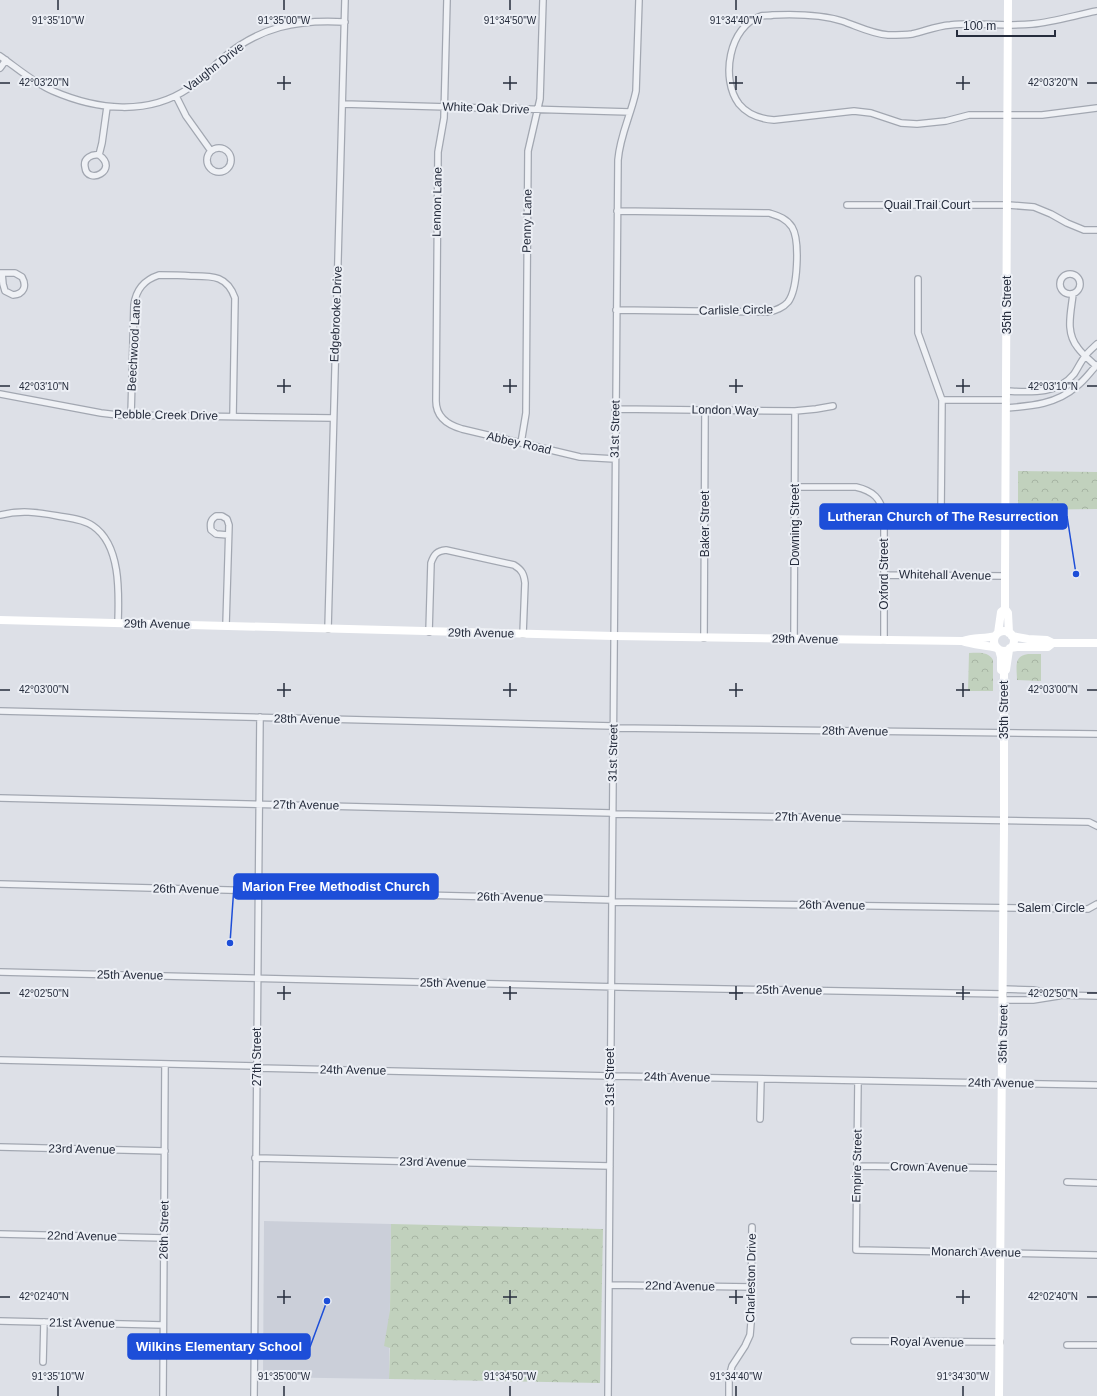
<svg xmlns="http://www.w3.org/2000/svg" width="1097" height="1396" viewBox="0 0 1097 1396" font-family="Arial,sans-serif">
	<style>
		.built { fill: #cbcfd9 }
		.park { fill: url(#park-crowns) }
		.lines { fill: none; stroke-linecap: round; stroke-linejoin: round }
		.street-casing { stroke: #a2a7b1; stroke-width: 8 }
		.street { stroke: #eff1f5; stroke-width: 5.5 }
		.secondary { stroke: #fff; stroke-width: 8 }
		.ticks { fill: none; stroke: #262d3d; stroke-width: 1.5 }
		.labels { text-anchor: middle; stroke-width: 4; stroke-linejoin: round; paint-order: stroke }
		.street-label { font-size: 12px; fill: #262d3d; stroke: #eceff5 }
		.ticks-label { font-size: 10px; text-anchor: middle; fill: #262d3d; stroke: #eceff5; stroke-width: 4; stroke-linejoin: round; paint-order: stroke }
		.leader { fill: none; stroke: #1d4ed8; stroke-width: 1.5 }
		.callout-dot { fill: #1d4ed8; stroke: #eceff5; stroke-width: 1.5 }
		.callout { fill: #1d4ed8; stroke: #1d4ed8; stroke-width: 1.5 }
		.callout-label { font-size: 13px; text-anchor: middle; font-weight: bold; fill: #fff }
	</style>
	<defs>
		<pattern id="park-crowns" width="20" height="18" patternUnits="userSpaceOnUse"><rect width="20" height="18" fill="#c1d1bd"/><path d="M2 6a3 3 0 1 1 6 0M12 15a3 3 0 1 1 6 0" fill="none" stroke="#a6b4a3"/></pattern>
	</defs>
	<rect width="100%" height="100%" fill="#dde0e7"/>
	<path class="built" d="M264 1221 391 1224 389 1379 263 1377Z"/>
	<path class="park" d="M1018 471 1097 472V509L1018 510Z
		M969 653C978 653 988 651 993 660V691H968Z
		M1028 654H1041V681L1017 680C1017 668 1013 656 1028 654Z
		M391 1224 603 1229 600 1383 389 1379 390 1348 384 1346 390 1310Z"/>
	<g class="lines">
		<g class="street-casing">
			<path id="street" d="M447 0 444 118 438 152 436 401C436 417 448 425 462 429L580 457 615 459
				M1097 11C1076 15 1054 22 1032 24 1005 27 978 22 950 25 937 26 925 31 912 34 905 35 896 35 888 35 872 34 857 26 842 21 820 14 796 14 773 15 769 16 765 15 761 16 729 26 720 79 739 104 748 115 761 119 774 120L854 111 871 113 901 123 917 124 946 121 969 115H1042L1097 108
				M0 56C17 68 34 83 53 91 97 110 148 116 189 88 202 80 211 68 223 58 259 27 298 19 345 22
				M0 68 6 60
				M176 96 186 116 211 151
				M343 104 630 112
				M207 160a12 12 0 1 1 24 0a12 12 0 1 1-24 0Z
				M99 155C120 170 87 186 85 167 83 158 92 154 99 155L102 143 107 107
				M847 205H1008L1034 207 1051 214 1067 223 1084 230H1097
				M0 273H15L22 277C27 286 24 294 13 295L5 291 3 284 2 273
				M1060 284a10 10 0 1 1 20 0a10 10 0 1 1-20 0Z
				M918 279V333L942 400 941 512
				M1073 294C1071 313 1065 332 1078 348 1083 355 1090 360 1096 366
				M616 310 769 312C776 310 783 308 788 302 798 289 800 240 792 227 786 218 778 216 769 213L617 211
				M1006 391C1030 392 1057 395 1074 374 1078 368 1081 361 1086 355 1089 351 1093 348 1097 344
				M0 394 101 413 118 415 333 418
				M942 400H1006
				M1006 408C1032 406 1057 404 1077 386 1085 380 1090 372 1097 365
				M615 409 795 411 816 409 833 406
				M131 415 134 305C136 289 144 280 159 275 169 275 180 275 191 276 212 276 227 275 235 298L233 416
				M521 443 526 413 528 151 540 99 543 0
				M795 487H856C873 491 881 498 884 516V640
				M0 515C20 510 37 512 58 516 69 518 83 519 93 526 121 545 119 593 118 623
				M884 575 1005 576
				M226 625 229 525 227 519 222 516H216C210 520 210 524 211 530L216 534 228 535
				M328 629 345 0
				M429 632 431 563C434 554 437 551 446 550L514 565C522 570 524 574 525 583L523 634
				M704 638 705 410
				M794 639 795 411
				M0 711 613 726
				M613 728 1097 734
				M0 798 612 813
				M612 814 1089 822 1097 826
				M0 884 612 900
				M612 902 1088 909 1097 904
				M0 972 619 987 1003 994
				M1003 989 1033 990 1060 995 1097 996
				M1003 1000H1033L1058 996
				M0 1060 257 1066
				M257 1068 611 1076 1097 1085
				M858 1081 856 1250 1097 1255
				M760 1119 761 1079
				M0 1147 165 1151
				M255 1158 610 1166
				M857 1166 1001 1168
				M1067 1182 1097 1183
				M0 1234 164 1238
				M609 1285 752 1287
				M0 1321 163 1325
				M854 1341 1000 1342
				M1067 1345H1097
				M43 1362 44 1322
				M163 1396 165 1064
				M254 1396 260 717
				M608 1396 618 160C620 135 631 115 636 91L639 0
				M729 1396V1377L732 1366 745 1346 750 1335 751 1323 752 1227"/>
		</g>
		<use href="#street" class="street"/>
		<path class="secondary" d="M1008 0 1005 576V609L1008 613 1009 633
			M0 620 614 636 962 641C973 645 985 645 997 648
			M994 641a10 10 0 1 1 20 0a10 10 0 1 1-20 0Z
			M998 633 1001 612 1005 609
			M1012 636 1028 639 1047 640 1053 643H1097
			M963 641C973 637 985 639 995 636
			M1010 648 1017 647H1048L1053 643
			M1004 672 1006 670 1009 650
			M999 1396 1004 828V672L1001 670V657L999 650"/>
	</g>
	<path class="ticks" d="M58 0V10M284 0V10M510 0V10M736 0V10M284 76V90M510 76V90M736 76V90M963 76V90M0 83H10M277 83H291M503 83H517M729 83H743M956 83H970M1087 83H1097M284 379V393M510 379V393M736 379V393M963 379V393M0 386H10M277 386H291M503 386H517M729 386H743M956 386H970M1087 386H1097M284 683V697M510 683V697M736 683V697M963 683V697M0 690H10M277 690H291M503 690H517M729 690H743M956 690H970M1087 690H1097M284 986V1000M510 986V1000M736 986V1000M963 986V1000M0 993H10M277 993H291M503 993H517M729 993H743M956 993H970M1087 993H1097M284 1290V1304M510 1290V1304M736 1290V1304M963 1290V1304M0 1297H10M277 1297H291M503 1297H517M729 1297H743M956 1297H970M1087 1297H1097M58 1386V1396M284 1386V1396M510 1386V1396M736 1386V1396M963 1386V1396"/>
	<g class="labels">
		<g class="street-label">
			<text transform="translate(214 67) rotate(-38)" y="4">Vaughn Drive</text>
			<text transform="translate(486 108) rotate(2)" y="4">White Oak Drive</text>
			<text transform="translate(437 202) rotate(-89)" y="4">Lennon Lane</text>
			<text x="927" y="209">Quail Trail Court</text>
			<text transform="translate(527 221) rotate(-89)" y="4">Penny Lane</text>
			<text transform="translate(1007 305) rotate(-90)" y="4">35th Street</text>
			<text transform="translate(736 310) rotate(-1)" y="4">Carlisle Circle</text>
			<text transform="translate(336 314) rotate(-88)" y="4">Edgebrooke Drive</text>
			<text transform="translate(134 345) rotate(-87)" y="4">Beechwood Lane</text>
			<text transform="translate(725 410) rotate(1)" y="4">London Way</text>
			<text transform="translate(166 415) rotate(1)" y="4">Pebble Creek Drive</text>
			<text transform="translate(615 429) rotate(-89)" y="4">31st Street</text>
			<text transform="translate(519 443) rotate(13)" y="4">Abbey Road</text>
			<text transform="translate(705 524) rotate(-90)" y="4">Baker Street</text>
			<text transform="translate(795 525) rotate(-90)" y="4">Downing Street</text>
			<text transform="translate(884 574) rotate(-90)" y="4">Oxford Street</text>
			<text transform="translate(945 575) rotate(1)" y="4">Whitehall Avenue</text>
			<text transform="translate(157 624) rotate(1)" y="4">29th Avenue</text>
			<text transform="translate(481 633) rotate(1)" y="4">29th Avenue</text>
			<text transform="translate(805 639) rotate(1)" y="4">29th Avenue</text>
			<text transform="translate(1004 710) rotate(-90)" y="4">35th Street</text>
			<text transform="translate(307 719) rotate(1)" y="4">28th Avenue</text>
			<text transform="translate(855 731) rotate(1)" y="4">28th Avenue</text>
			<text transform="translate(613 753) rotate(-89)" y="4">31st Street</text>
			<text transform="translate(306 805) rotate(1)" y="4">27th Avenue</text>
			<text transform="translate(808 817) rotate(1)" y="4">27th Avenue</text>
			<text transform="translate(186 889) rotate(1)" y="4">26th Avenue</text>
			<text transform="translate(510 897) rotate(1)" y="4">26th Avenue</text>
			<text transform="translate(832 905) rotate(1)" y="4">26th Avenue</text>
			<text x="1051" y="912">Salem Circle</text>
			<text transform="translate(130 975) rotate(1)" y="4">25th Avenue</text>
			<text transform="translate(453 983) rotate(1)" y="4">25th Avenue</text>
			<text transform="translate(789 990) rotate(1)" y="4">25th Avenue</text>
			<text transform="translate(1003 1034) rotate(-89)" y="4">35th Street</text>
			<text transform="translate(257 1057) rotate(-90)" y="4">27th Street</text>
			<text transform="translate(353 1070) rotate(1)" y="4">24th Avenue</text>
			<text transform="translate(610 1077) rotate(-90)" y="4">31st Street</text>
			<text transform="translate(677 1077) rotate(1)" y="4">24th Avenue</text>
			<text transform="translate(1001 1083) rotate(1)" y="4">24th Avenue</text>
			<text transform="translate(82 1149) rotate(1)" y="4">23rd Avenue</text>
			<text transform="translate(433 1162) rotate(1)" y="4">23rd Avenue</text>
			<text transform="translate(857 1166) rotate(-89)" y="4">Empire Street</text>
			<text transform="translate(929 1167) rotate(1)" y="4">Crown Avenue</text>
			<text transform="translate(164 1230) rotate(-89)" y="4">26th Street</text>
			<text transform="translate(82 1236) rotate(1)" y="4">22nd Avenue</text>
			<text transform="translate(976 1252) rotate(1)" y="4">Monarch Avenue</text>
			<text transform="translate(751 1278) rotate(-89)" y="4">Charleston Drive</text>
			<text transform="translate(680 1286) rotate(1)" y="4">22nd Avenue</text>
			<text transform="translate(82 1323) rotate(1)" y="4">21st Avenue</text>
			<text transform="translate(927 1342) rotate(1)" y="4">Royal Avenue</text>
		</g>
	</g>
	<g class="ticks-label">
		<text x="58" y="24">91°35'10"W</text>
		<text x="284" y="24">91°35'00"W</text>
		<text x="510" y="24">91°34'50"W</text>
		<text x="736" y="24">91°34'40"W</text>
		<text x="44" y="86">42°03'20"N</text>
		<text x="1053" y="86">42°03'20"N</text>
		<text x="44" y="390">42°03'10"N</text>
		<text x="1053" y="390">42°03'10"N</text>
		<text x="44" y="693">42°03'00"N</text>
		<text x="1053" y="693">42°03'00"N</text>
		<text x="44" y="997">42°02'50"N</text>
		<text x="1053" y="997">42°02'50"N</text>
		<text x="44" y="1300">42°02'40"N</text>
		<text x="1053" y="1300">42°02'40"N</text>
		<text x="58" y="1380">91°35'10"W</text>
		<text x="284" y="1380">91°35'00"W</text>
		<text x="510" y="1380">91°34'50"W</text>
		<text x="736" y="1380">91°34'40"W</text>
		<text x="963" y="1380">91°34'30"W</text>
	</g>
	<path class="leader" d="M1076 574L1067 516M230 943L234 886M327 1301L310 1347"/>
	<g class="callout-dot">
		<circle cx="1076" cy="574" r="4"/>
		<circle cx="230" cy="943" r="4"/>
		<circle cx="327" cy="1301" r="4"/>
	</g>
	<g class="callout">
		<rect x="820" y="504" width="247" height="25" rx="4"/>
		<rect x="234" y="874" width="204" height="25" rx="4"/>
		<rect x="128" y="1334" width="182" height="25" rx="4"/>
	</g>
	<g class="callout-label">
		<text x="943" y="521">Lutheran Church of The Resurrection</text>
		<text x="336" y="891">Marion Free Methodist Church</text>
		<text x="219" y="1351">Wilkins Elementary School</text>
	</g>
	<path d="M957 30v6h98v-6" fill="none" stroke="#262d3d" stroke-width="2"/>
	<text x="963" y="30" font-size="12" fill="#262d3d" stroke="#eceff5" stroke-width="3" paint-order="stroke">100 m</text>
</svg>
